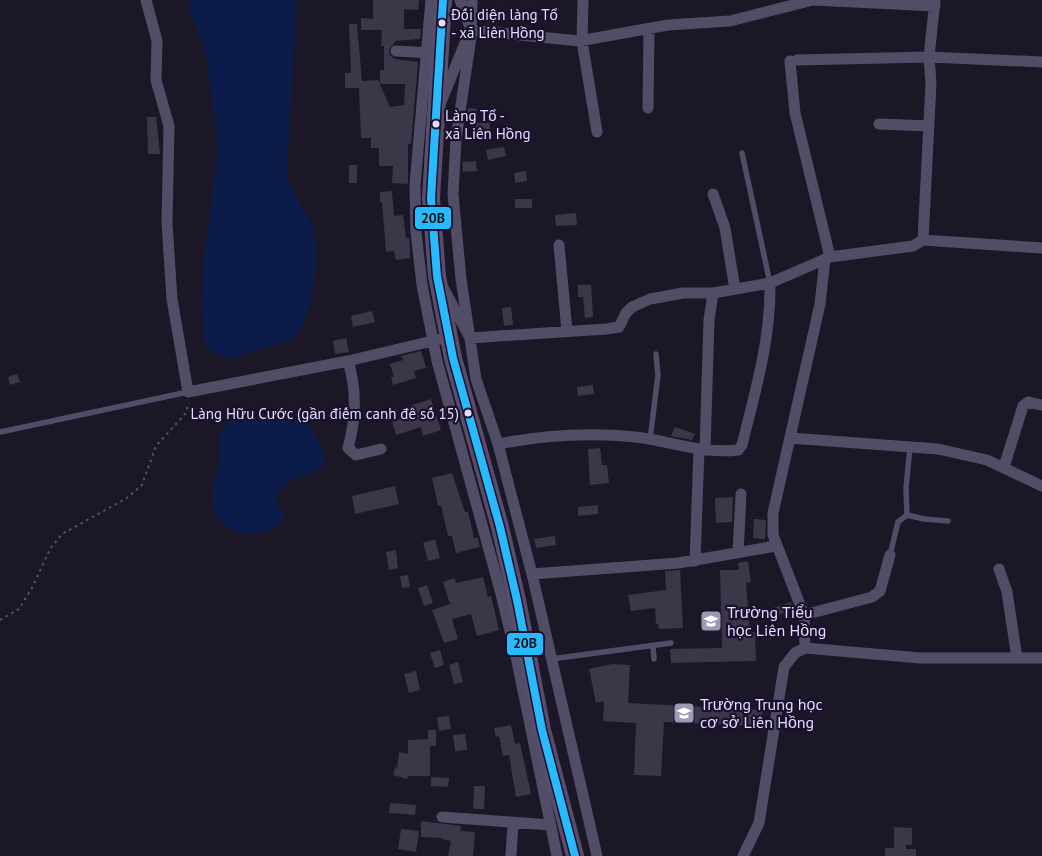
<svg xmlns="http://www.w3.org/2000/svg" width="1042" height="856" viewBox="0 0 1042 856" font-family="'PT Sans',sans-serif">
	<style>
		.water { fill: #0c1c4a }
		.building { fill: #3b3648 }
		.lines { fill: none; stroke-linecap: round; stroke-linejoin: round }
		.path { stroke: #4b5768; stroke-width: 2; stroke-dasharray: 2.5 4; stroke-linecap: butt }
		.lane { stroke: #514d67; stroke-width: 5.5 }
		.street { stroke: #514d67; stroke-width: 11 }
		.primary { stroke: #5a4d6c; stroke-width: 18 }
		.bus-1-casing { stroke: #19112d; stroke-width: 11 }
		.bus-1 { stroke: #27baff; stroke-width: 8 }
		.bus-dot { fill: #e4ddff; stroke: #19112d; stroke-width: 2 }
		.labels { text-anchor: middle; stroke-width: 4.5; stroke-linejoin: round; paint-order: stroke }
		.bus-label { font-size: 15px; fill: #e4ddff; stroke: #19112d; text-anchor: start }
		.poi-label { font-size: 16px; fill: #e4ddff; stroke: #19112d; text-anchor: start }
		.line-badge { stroke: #19112d; stroke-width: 2 }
		.pale-badge-label { font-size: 14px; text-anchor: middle; font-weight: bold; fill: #111 }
	</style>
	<rect width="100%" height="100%" fill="#1c1727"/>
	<path class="water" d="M189 0H297L286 179 311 223 317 249 316 272 309 307 300 332 287 342 243 354 236 360 213 352 205 343 202 308 203 266 218 147 206 54 191 14Z
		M289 414C311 422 322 440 325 463 315 478 291 474 281 489 278 494 277 500 276 505L285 513C276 546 218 538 213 504 211 487 218 474 220 458 222 446 215 430 228 423 240 416 274 416 289 414Z"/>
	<path class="building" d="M373 0H419L418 10 404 9V29H421L420 39 396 41 389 50 390 55 395 59 418 62 411 144H408V184L392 183 393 166H379V148H371V138H361L359 88H345V73H351L349 24H357L362 81 378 80 390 107 404 105 405 84H380V70H384V46H381L382 30H361V18L373 19Z
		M468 108 477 109 475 120 467 118Z
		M147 117H156L160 154H148Z
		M476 123H490V132H476Z
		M504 147 506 156 488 160 486 150Z
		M476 161 477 171 463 172 462 162Z
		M349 165H357V183H349Z
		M526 171 527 181 515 183 514 173Z
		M392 191 394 216 403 215 406 238H409L410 249V258L396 260 394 251 386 252 382 202H380V192Z
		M515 199H532V208H515Z
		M576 213 577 225 556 226 555 215Z
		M578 285H591L593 317 585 318 583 297H578Z
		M511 307 513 325 504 326 502 308Z
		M372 311 375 322 353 327 351 316Z
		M346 338 349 352 335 354 333 341Z
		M421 351 426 368 414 371 416 378 393 385 391 377H394L390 364 403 360 401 356Z
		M17 374 20 382 10 385 8 377Z
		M593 385 594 394 578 396 577 387Z
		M431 399 441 430 423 436 421 427 396 435 392 422 412 415 409 406Z
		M675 427 695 434 692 440 671 436Z
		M600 448 602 465H607L609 483 590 485 588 449Z
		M452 473 465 512H468L474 538H478L480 547 456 553 452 536H448L441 505 438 506 432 478Z
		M395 486 399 504 355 514 352 496Z
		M733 497 732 522 716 523 715 498Z
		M598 505V514L578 516V507Z
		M754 519 766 520 765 539 753 538Z
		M555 536 556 545 536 548 534 539Z
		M435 539 440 558 428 561 423 543Z
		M396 550 398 568 389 570 386 552Z
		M748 561 751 582 746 583 750 632H755L756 661 671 663 670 649 722 648 720 570H739L738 563Z
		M680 570 683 628 659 629 658 624H656L655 608 631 611 628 595 666 590 665 571Z
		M408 575 410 587 402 588 400 576Z
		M483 577 488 597 491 596 499 630 477 636 471 614 452 619 458 639 444 643 432 610 450 604 443 582 454 578 456 583Z
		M427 585 433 603 424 606 418 588Z
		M791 602 794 610 772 617 770 609Z
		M440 650 444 665 435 668 430 653Z
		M458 662 463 682 454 684 449 665Z
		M612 664 630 665 628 703 763 710 762 726 664 722 661 776 634 775 636 723 603 721 604 701 596 703 589 669Z
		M416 671 420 690 409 693 404 674Z
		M449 716 451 729 439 731 437 717Z
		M511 725 515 744 520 743 531 794 516 797 509 755 503 756 499 736 496 737 494 728Z
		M428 730H436V746H430V776H408L407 779 393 775 395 767 397 768 399 752 408 754V740L428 739Z
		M465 734 467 750 455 751 453 735Z
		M431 777 449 778 448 787 431 786Z
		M474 786H485L484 809H473Z
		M390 803 416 805 415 815 389 813Z
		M421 821 461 826 460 831 475 832 473 856H448L451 841 442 839V838L421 837Z
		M894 827 912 828V845H906V849H916V856H885V848H894Z
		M401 829 419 831 416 852 398 849Z"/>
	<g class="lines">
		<path class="path" d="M0 620 19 609 33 586 50 549 62 534 127 498 142 485 156 446 185 414 189 403"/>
		<path class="lane" d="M742 153 770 283
			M0 432 188 392
			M650 440 658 375 656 354
			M907 515 924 519 948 521
			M890 555 898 522 907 515 906 488 910 447
			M653 646 654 659
			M551 659 671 643"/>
		<path class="street" d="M146 0 157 41 156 80 169 126 167 223 172 299 188 392 348 361 449 337
			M431 0 415 185 416 232 422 285 437 361 500 590 514 647 557 856
			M460 0 471 30 579 41 668 25 730 21 813 0 935 6
			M472 0 471 37 456 139 453 194 461 279 476 379 498 444 532 574 597 856
			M583 0 582 41 597 132
			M396 51 432 53
			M797 60 929 57 1042 62
			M790 61 795 113 830 257
			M441 102 465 43
			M648 108 649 29
			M879 124 929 126
			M713 194 725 228 735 289
			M923 240 931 83 929 57 935 0
			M559 245 567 331
			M444 289 470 338 606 329 619 327 626 313 632 307 650 299 683 293H713L770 283 830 257 913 246 923 240 1042 248
			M348 361C357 390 356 419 348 448L356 455 381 449
			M790 438 938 449 987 460 1042 486
			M498 444C545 435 596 432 643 438 675 443 705 454 738 450L742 445C755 392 771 339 770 283
			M705 450 709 320 713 293
			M1004 467 1023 406 1028 402 1042 405
			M738 553 741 494
			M695 561 699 449
			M999 569 1007 592 1017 658
			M532 574 678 563 776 546
			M804 615 872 597 880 591 890 555
			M805 648 920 658H1042
			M442 817 550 825
			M511 856 513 823
			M743 856 759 823 784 667 795 653 805 648 804 615 773 535V513L820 304 825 259"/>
		<path class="primary" d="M443 0 431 198 437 276 453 358 500 527 517 600 542 730 575 856"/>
		<g class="bus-1-casing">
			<path id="bus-1" d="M443 0 431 198 437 276 453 358 500 527 517 600 542 730 575 856"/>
		</g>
		<use href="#bus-1" class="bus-1"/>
	</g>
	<defs>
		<g id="school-square" transform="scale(1.125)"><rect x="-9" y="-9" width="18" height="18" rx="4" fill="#9e98b3" stroke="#19112d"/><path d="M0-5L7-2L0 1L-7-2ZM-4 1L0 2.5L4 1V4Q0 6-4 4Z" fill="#fff"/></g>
	</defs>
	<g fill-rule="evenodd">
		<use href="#school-square" x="711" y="621"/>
		<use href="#school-square" x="684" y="713"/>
	</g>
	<g class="bus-dot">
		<circle cx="442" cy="23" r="4.5"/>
		<circle cx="436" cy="124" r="4.5"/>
		<circle cx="468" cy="413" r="4.5"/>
	</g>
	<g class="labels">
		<g class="bus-label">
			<text x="451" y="20">Đối diện làng Tổ<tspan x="451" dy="18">- xã Liên Hồng</tspan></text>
			<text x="445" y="121">Làng Tổ -<tspan x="445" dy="18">xã Liên Hồng</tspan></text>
			<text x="459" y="419" text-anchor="end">Làng Hữu Cước (gần điếm canh đê số 15)</text>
		</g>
		<g class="poi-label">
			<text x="727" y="618">Trường Tiểu<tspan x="727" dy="18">học Liên Hồng</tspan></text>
			<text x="700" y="710">Trường Trung học<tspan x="700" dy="18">cơ sở Liên Hồng</tspan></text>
		</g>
	</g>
	<g class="line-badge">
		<rect x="414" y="206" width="38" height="24" rx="5" fill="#27baff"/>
		<rect x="506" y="632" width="38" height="24" rx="5" fill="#27baff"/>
	</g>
	<g class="pale-badge-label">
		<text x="433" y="223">20B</text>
		<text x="525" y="648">20B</text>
	</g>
</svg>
